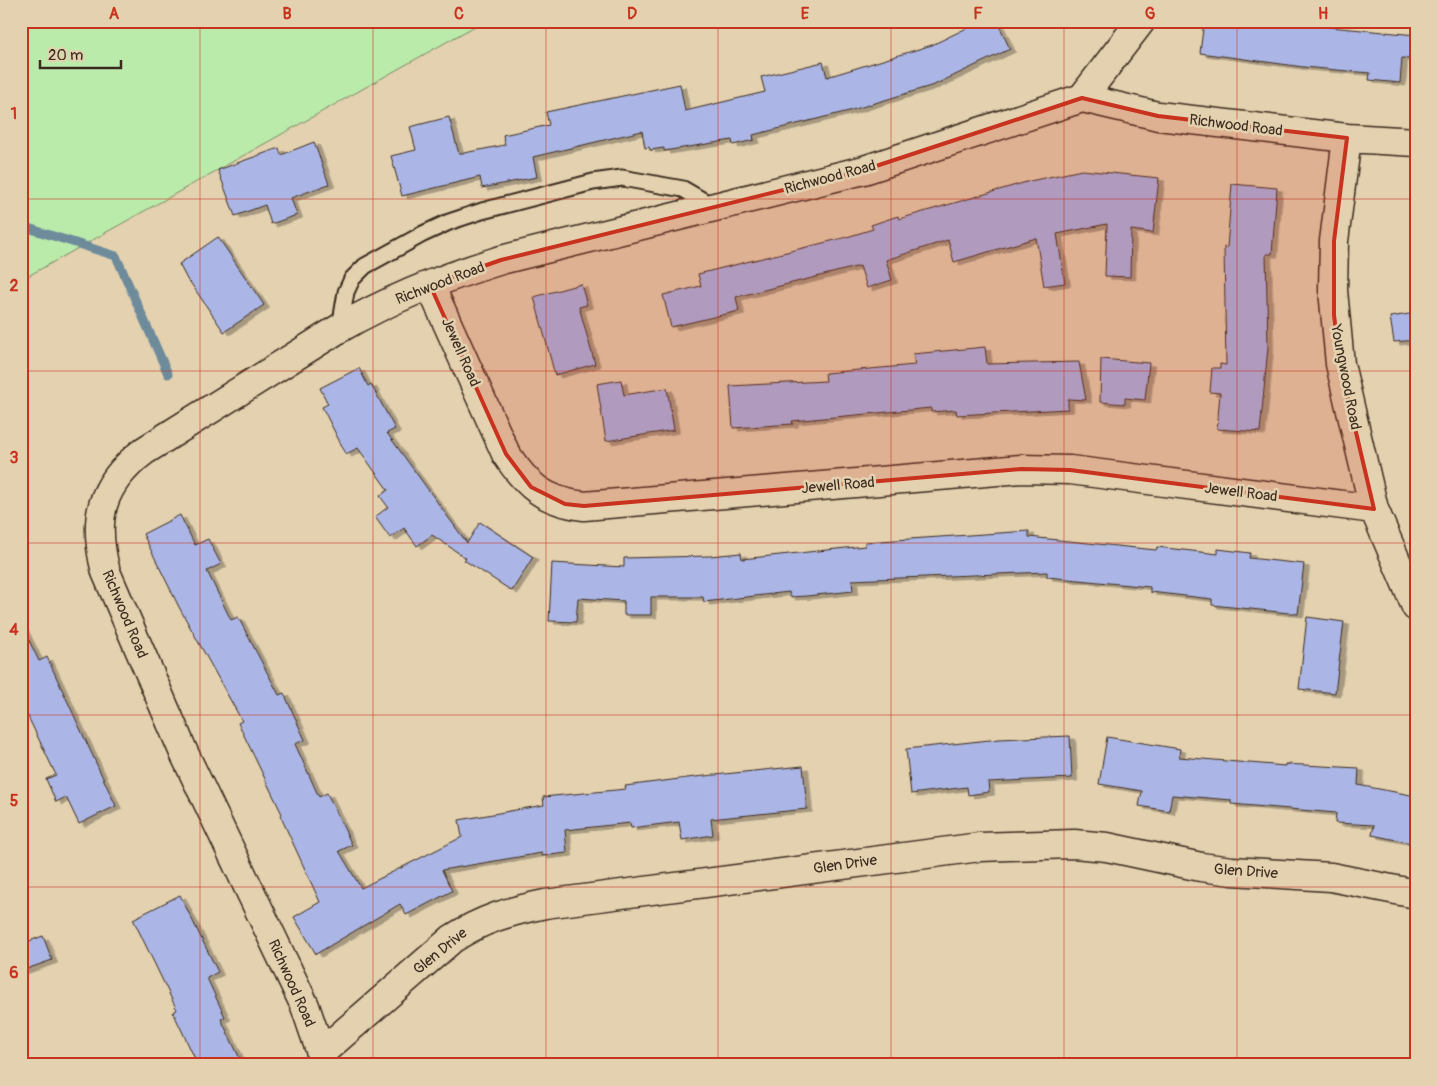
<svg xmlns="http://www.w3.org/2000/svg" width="1437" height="1086" viewBox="0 0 1437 1086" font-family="Pangolin,sans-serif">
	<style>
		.green { fill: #baebab; stroke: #7a8a64 }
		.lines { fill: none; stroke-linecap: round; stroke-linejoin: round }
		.stream { stroke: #6d8b9b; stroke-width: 9 }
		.building { fill: #abb6e6; stroke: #3b2a1e; filter: url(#shadow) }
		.service-casing { stroke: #3b2a1e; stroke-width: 19 }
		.minor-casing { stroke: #3b2a1e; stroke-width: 31 }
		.service { stroke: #e3d1af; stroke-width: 15 }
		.minor { stroke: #e3d1af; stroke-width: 28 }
		.marked { fill: #c8321e; fill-opacity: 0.2; stroke: #c8321e; stroke-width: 4; stroke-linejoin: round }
		.grid { fill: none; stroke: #c8321e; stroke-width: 1; stroke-opacity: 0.55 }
		.labels { text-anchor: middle; stroke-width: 5; stroke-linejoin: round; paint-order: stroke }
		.street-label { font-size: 15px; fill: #3b2a1e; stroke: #e3d1af }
		.neatline { fill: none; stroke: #c8321e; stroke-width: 2 }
		.grid-label { font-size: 16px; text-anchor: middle; font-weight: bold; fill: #c8321e }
	</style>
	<defs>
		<filter id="shadow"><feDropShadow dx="5.5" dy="3" stdDeviation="0" flood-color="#0004"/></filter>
	</defs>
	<rect width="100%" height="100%" fill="#e3d1af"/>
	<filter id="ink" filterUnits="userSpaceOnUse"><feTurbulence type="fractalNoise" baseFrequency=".02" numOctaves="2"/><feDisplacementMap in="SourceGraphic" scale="10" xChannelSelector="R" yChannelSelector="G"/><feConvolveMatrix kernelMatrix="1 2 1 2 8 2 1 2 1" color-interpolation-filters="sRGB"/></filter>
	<g filter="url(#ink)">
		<path class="green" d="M21 21H484L21 280Z"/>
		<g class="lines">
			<path class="stream" d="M21 228 25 227 116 256 168 374"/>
		</g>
		<path class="building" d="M966 21H997L1010 49 934 85 849 111 753 135 754 140 733 145 732 140 664 151V148L650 150 649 147 645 148 642 131 533 157 537 177 482 188 480 177 402 196 391 156 416 150 410 127 449 117 459 154 505 145 503 135 549 125 546 112 680 84 685 111 765 92 761 77 823 62 827 77 932 45 969 27Z
			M1204 21 1251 28 1252 21H1320L1319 26 1416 35V59L1402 58 1400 83 1369 80 1370 73 1303 67 1200 53Z
			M314 142 329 184 291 198 297 215 271 224 265 205 235 216 218 170 279 148 281 155Z
			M1082 170 1159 178 1153 233 1131 230 1130 277 1105 276 1107 224 1057 234 1065 283 1044 286 1036 238 954 262 948 240 886 260 892 280 867 288 860 266 736 297 739 311 671 327 663 295 701 286 698 274 847 237 873 229 871 225 898 216 899 219 1030 181Z
			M1232 184 1277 188 1272 254H1266L1268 347 1260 432 1217 429 1220 393 1210 392 1212 368H1220V364L1226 365 1224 247 1227 248Z
			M218 237 264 305 224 332 190 282 189 283 179 264Z
			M581 284 587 305 579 307 595 364 555 375 534 297Z
			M1416 313V340L1394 342 1390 317Z
			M985 347 987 364 1079 362 1086 400 1068 399V409L957 415 956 410 931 412V408L792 421 793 424 733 428 730 386 826 381 825 373 915 365 913 354Z
			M1101 359 1149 363 1145 400 1125 398V404L1100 402Z
			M359 368 368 386 371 384 395 429 387 433 467 543 480 522 533 557 512 591 464 560 466 558 432 535 417 546 404 528 390 538 375 517 388 507 380 496 388 490 358 448 346 454 322 407 328 404 320 388Z
			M621 380 624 395 667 388 674 430 606 441 597 384Z
			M180 515 195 545 208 539 221 564 207 571 231 620 238 617 279 695 284 693 305 740 295 744 319 797 327 793 352 845 339 851 361 888 462 837 459 820 544 805 543 797 626 789 625 786 695 777 803 766 807 809 711 819 713 835 682 840 679 822 631 828 630 823 565 830 567 853 542 856V853L442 870 452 891 406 915 400 904 316 954 294 917 320 902 280 815 282 814 238 723 242 721 179 607 143 534Z
			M1029 531V537L1156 550 1157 547 1218 554V549L1250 553 1249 558 1304 564 1298 614 1212 605V599L1150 592V587L1047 577V572L852 580 853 591 807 596 790 597 789 592 704 602 703 597H651V615H624V601L578 598 576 622 549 621 552 563 624 567V558L710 556 741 553 742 559 865 546V542Z
			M1307 617 1344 622 1335 693 1299 689Z
			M21 624 39 661 47 657 116 806 79 824 66 797 56 802 46 779 56 775 21 702Z
			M1070 736 1072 778 988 782 989 792 968 795 967 787 911 794 906 749 999 739Z
			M1107 737 1180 749 1179 757 1285 766V764L1359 768 1358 785 1416 796V844L1372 835 1374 825 1335 823 1336 813 1231 804V800L1172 795 1169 811 1139 806 1142 791 1099 784Z
			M180 895 218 972 207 978 225 1017 221 1019 243 1065H198L173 1012 177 1010 133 919Z
			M43 936 52 960 21 971V944Z"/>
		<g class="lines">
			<g class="service-casing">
				<path id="service" d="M340 328 346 292 352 279 365 266 423 234 449 222 482 211 593 182 622 178 683 189 714 207"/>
			</g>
			<g class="minor-casing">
				<path id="minor" d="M1082 98 1141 21
					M1347 138 1334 241 1333 290 1340 364 1374 509 1416 607
					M430 285 506 454C527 486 544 501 584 506L1021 469 1070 470 1374 509
					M321 1053 452 939C482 919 511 911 545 904L980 847 1074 844 1107 847 1201 867 1232 871 1331 877 1416 894
					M320 1065 321 1053 305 1006 184 753 106 572C92 519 100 485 144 451L340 328C390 299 445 277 501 260L864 170 1082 98 1158 116 1347 138 1416 142"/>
			</g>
			<use href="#service" class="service"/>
			<use href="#minor" class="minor"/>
		</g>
	</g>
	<path class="marked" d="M1082 98 1158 116 1347 138 1334 241V315L1340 364 1374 509 1070 470 1021 469 584 506 565 504 531 487 506 454 430 285 501 260 864 170Z"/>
	<path class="grid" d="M200 21V1065M373 21V1065M546 21V1065M718 21V1065M891 21V1065M1064 21V1065M1237 21V1065M21 199H1416M21 371H1416M21 543H1416M21 715H1416M21 887H1416"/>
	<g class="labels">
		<g class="street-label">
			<text transform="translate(1236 125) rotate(7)" y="5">Richwood Road</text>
			<text transform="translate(830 177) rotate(-15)" y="5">Richwood Road</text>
			<text transform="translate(440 283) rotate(-21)" y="5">Richwood Road</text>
			<text transform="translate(461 352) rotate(66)" y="5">Jewell Road</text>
			<text transform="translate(1346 377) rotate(79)" y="5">Youngwood Road</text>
			<text transform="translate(838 485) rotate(-5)" y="5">Jewell Road</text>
			<text transform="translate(1241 492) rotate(7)" y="5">Jewell Road</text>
			<text transform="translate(125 614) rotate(67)" y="5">Richwood Road</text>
			<text transform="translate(845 864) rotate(-8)" y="5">Glen Drive</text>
			<text transform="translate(1246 871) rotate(4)" y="5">Glen Drive</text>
			<text transform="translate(440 951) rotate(-39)" y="5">Glen Drive</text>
			<text transform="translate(292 983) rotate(66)" y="5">Richwood Road</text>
		</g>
	</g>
	<rect width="1437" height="1086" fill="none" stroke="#e3d1af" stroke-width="55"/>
	<path d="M40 60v8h81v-8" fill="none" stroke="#3b2a1e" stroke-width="2.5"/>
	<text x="48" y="60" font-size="15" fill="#3b2a1e" stroke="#e3d1af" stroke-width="4" paint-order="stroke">20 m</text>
	<rect x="28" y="28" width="1382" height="1030" class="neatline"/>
	<g class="grid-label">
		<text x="114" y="19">A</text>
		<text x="287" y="19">B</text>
		<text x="459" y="19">C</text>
		<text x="632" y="19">D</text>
		<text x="805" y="19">E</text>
		<text x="978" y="19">F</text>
		<text x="1150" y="19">G</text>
		<text x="1323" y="19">H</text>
		<text x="14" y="119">1</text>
		<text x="14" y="291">2</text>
		<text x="14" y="463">3</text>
		<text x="14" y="635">4</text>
		<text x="14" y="806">5</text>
		<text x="14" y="978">6</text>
	</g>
</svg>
